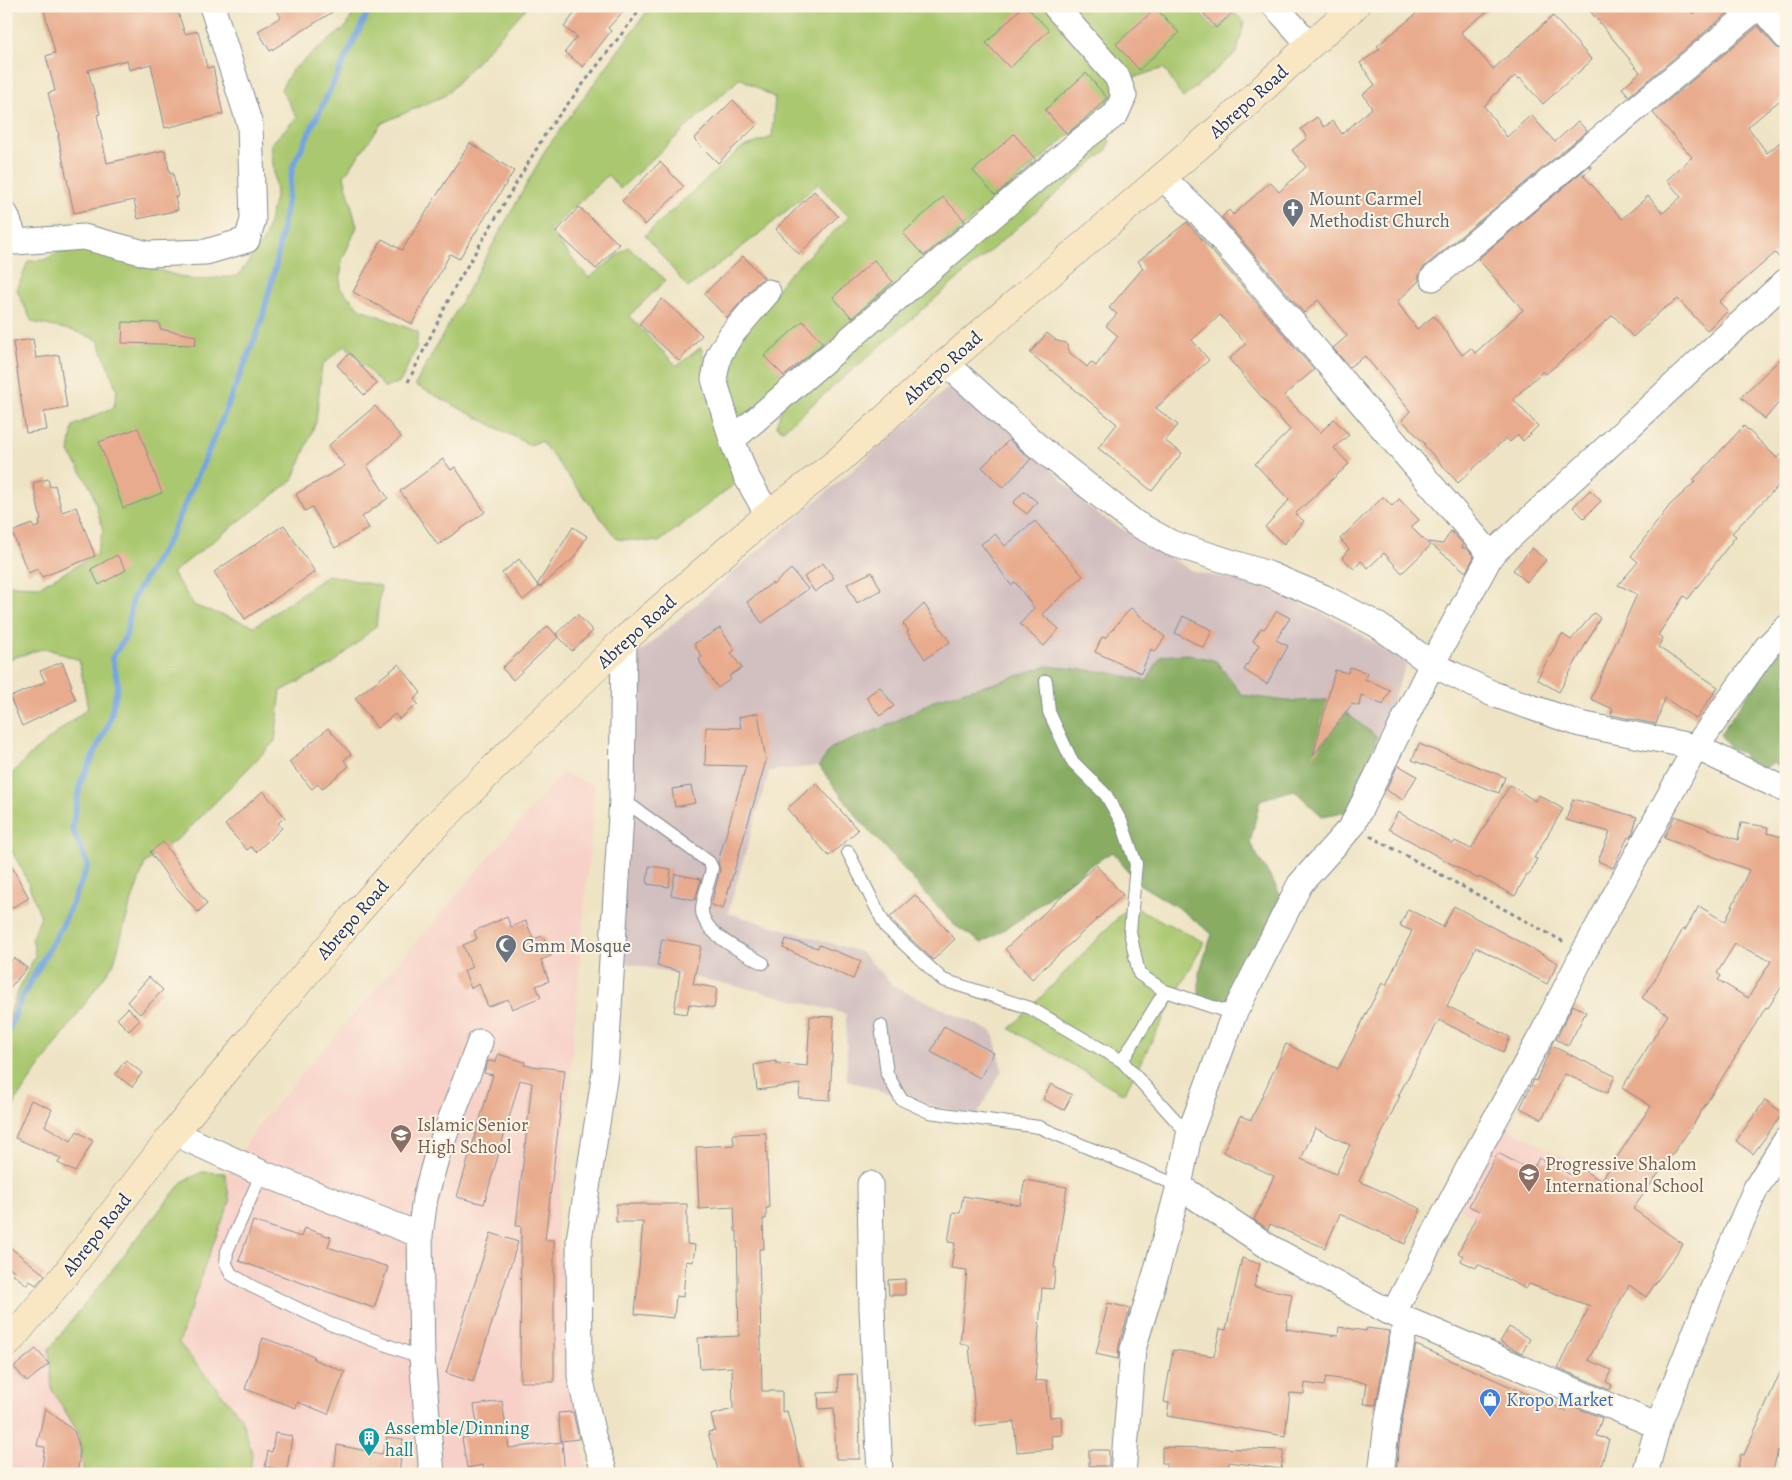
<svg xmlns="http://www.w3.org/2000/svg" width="1792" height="1480" viewBox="0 0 1792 1480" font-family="Alegreya,serif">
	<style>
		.built { fill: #f7d1c7 }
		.industrial { fill: #d2bfc0 }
		.green { fill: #aac86f; stroke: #627c66 }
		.forest { fill: #87ac62; stroke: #516e60 }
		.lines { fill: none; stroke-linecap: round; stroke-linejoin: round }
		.stream { stroke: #75a5df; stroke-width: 6 }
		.building { fill: #e8ab8d; fill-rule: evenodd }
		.lane-casing { stroke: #848a92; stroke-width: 14 }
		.street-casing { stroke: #848a92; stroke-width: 27 }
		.secondary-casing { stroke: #848a92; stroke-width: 29 }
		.path { stroke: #848a92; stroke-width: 3; stroke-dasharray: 4 4; stroke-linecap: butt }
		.lane { stroke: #fff; stroke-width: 12 }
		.street { stroke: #fff; stroke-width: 25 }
		.secondary { stroke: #f9e7c3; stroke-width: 28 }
		.labels { text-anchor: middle; stroke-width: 4; stroke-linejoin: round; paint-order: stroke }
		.street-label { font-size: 19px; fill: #1b2f5e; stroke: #fcf5e5 }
		.worship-label { font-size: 19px; fill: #5b616d; stroke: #fcf5e5; text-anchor: start }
		.education-label { font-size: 19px; fill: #785e54; stroke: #fcf5e5; text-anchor: start }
		.shop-label { font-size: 19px; fill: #366cbe; stroke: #fcf5e5; text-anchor: start }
		.culture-label { font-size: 19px; fill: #0d838f; stroke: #fcf5e5; text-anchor: start }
	</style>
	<rect width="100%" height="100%" fill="#fcf5e5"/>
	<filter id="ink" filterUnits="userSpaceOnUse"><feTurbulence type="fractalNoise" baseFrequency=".02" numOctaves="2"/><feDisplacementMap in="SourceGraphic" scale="10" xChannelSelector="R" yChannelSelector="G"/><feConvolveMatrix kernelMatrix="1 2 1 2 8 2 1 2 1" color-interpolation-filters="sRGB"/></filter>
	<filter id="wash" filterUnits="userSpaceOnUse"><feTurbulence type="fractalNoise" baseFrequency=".0096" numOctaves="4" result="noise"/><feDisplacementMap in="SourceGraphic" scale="20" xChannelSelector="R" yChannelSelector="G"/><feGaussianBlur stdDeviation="1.12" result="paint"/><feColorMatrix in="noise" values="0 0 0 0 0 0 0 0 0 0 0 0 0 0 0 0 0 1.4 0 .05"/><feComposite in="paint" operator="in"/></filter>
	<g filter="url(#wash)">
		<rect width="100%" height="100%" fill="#eee4c5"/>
		<path class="built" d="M562 773 595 785 557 1230 572 1375 584 1458 589 1474H6V1369L37 1338 49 1349 52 1390 219 1186 260 1123Z
			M1503 1125 1599 1176 1549 1263 1460 1209Z"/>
		<path class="industrial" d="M948 388 994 413 1094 512 1194 572 1261 585 1339 621 1407 663 1377 737 1330 700 1286 701 1242 695 1216 661 1147 681 1106 672 1047 666 995 683 831 748 819 766 769 771 728 913 861 952 895 987 993 1032 1002 1070 977 1116 903 1098 847 1080 846 1014 759 991 622 962 631 660Z"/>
		<path class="green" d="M356 6H528L446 95 382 123 344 176 357 227 342 260 340 288 361 309 418 332 416 349 400 382 385 388 345 345 322 365 316 422 293 480 172 573 195 606 255 626 328 575 381 586 376 626 333 664 281 691 275 741 185 833 145 863 129 909 114 963 16 1100 6 1136V1024L19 989 35 956 32 937 41 917 24 873 6 841V780L33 752 88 708 79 660 45 648 6 660V585L40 586 96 555 103 530 91 488 69 452 73 426 114 407 117 390 98 340 74 331 32 322 17 290 28 261 44 260 62 250 92 246 112 257 193 280 238 276 265 238 276 193 271 144 297 117 281 89 292 70 347 26Z
			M651 6H1193L1215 30 1235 13 1244 22 1237 52 1183 98 1164 68 1135 77 741 422 735 415 723 362 788 275 849 217 818 184 764 230 688 288 645 235 741 148 772 137 775 98 740 78 620 189 608 175 549 231 589 278 628 247 666 280 629 316 677 366 701 347 736 483 659 542 617 539 541 441 530 445 415 385 546 149Z
			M1103 135 1110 140 1107 150 783 430 776 426 783 404Z
			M1130 905 1204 942 1124 1094 1010 1029Z
			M202 1172 225 1173 230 1202 207 1259 179 1343 241 1417 252 1453 250 1474H84L78 1432 52 1390 49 1349 182 1182Z"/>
		<path class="forest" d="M1786 641V769L1780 768 1773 763 1765 768 1745 760 1743 753 1730 749 1720 734Z
			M1188 654 1216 661 1242 695 1286 701 1330 700 1377 737 1351 811 1322 816 1294 790 1260 800 1250 843 1282 897 1230 1002 1199 999V973L1212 934 1180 909 1139 884 1112 852 1085 869 1022 918 982 943 954 925 857 817 819 766 831 748 884 727 939 698 995 683 1047 666 1106 672 1147 681 1161 656Z"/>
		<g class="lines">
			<path class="stream" d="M6 1037 22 997 63 924 88 866 72 828 80 784 109 723 118 684 112 658 126 636 133 598 171 536 221 422 261 323 276 264 293 166 366 16 374 6"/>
		</g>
		<g id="blocks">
			<path class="building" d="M43 6H176L185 34 198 31 207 68 213 67 223 114 165 128 151 64 129 70 127 60 88 70 100 114 97 115 107 163 165 150 170 174 173 173 178 197H175L178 210 138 219 134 200 74 213 58 136H59L48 93 55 91 46 56 55 53Z
				M274 6H342L270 51 258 31 281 17Z
				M580 6H628L608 28 611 31 583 67 565 52 577 37 564 27Z
				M1023 6H1026L1049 30 1010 68 986 43Z
				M1212 6H1239L1216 28 1204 14Z
				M1408 6H1494L1461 32 1493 69 1553 16 1592 60 1543 104 1520 78 1518 79 1515 76 1491 98 1492 99 1484 106 1507 137 1531 115 1555 142 1578 121 1587 131 1424 267 1419 274V281L1397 302 1417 329 1434 316 1462 355 1471 348 1475 353 1523 310 1478 259 1590 165 1592 168 1583 175 1622 219 1648 196 1663 213 1681 197 1667 180 1692 157 1653 113 1758 26 1775 46 1781 50 1786 51V95L1748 127 1767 153 1786 137V265L1775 253 1719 302 1728 311 1707 330 1678 299 1662 310 1633 337 1613 315 1546 374 1543 371 1513 399 1538 426 1523 441 1518 435 1510 442 1506 438 1458 483 1424 445 1425 444 1402 420 1410 411 1365 356 1349 367 1333 348 1347 336 1318 300 1304 313 1222 217 1229 210 1233 215 1270 182 1279 192 1306 167 1292 150 1307 138 1301 129 1317 117 1324 127 1333 121 1342 134 1372 108 1363 94 1375 85 1360 63 1380 49 1377 46 1416 14Z
				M1586 6H1687L1693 14 1702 6H1736L1629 96 1622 88 1640 72Z
				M1156 8 1179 33 1139 70 1116 44Z
				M1086 73 1107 98 1085 119 1067 134 1045 110Z
				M733 100 757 125 718 163 694 139Z
				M1014 134 1036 160 995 195 973 171Z
				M470 143 514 171 459 259 450 254 412 324 353 292 382 239 402 250Z
				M660 162 684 187 645 225 622 201Z
				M814 191 838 216 799 254 776 229Z
				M943 197 965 221 924 256 903 233Z
				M579 207 619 244 596 269 556 232Z
				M1187 222 1314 370 1284 395 1320 433 1334 419 1349 435 1334 448 1349 464 1295 514 1304 521 1284 544 1265 527 1289 500 1255 464 1290 430 1229 359 1246 344 1220 315 1192 340 1209 360 1156 408 1178 425 1165 441 1182 453 1152 491 1098 448 1117 424 1030 353 1047 333 1057 341 1066 343 1070 353 1087 367 1091 362 1096 366 1118 336 1106 326 1117 314 1109 308 1143 268 1138 261Z
				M743 256 764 278 757 283 727 318 704 294Z
				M874 260 893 282 852 318 833 297Z
				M662 299 702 335 679 361 639 324Z
				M803 321 823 343 784 376 764 356Z
				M123 322 160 323V329L196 336 195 345 122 343Z
				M33 339 36 358 59 355 67 408 44 412 47 430 26 433 13 342Z
				M350 353 377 384 364 395 337 365Z
				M1786 353V394L1765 419 1741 397Z
				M375 406 401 437 367 466 388 498 362 517 369 528 335 548 312 507 305 511 296 494 345 466 328 446Z
				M1744 426 1777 458 1786 450V478L1732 533 1736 536 1688 599 1684 596 1658 635 1663 638 1658 647 1718 687 1696 719 1665 698 1656 724 1611 715 1613 709 1591 699 1637 594 1618 585 1638 562 1631 556 1670 505 1695 482 1693 480Z
				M138 428 162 493 123 508 99 442Z
				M1009 440 1031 459 1003 488 982 467Z
				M443 459 451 470 455 467 485 512 438 545 400 491Z
				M48 479 50 487 55 485 62 512 76 507 95 556 42 577 38 569 28 573 12 532 32 524 34 528 40 526 39 521 41 520 33 483Z
				M1590 490 1601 501 1584 518 1573 507Z
				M1024 491 1037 502 1027 514 1013 503Z
				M1383 497 1392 506 1399 499 1419 520 1411 527 1430 546 1402 573 1384 553 1368 568 1361 561 1354 569 1342 557 1349 549 1340 539Z
				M1035 521 1083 576 1042 614 1059 629 1044 646 1020 624 1034 608 1015 582 1011 585 981 544 995 534 1005 546Z
				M284 525 315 572 245 619 214 572Z
				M573 527 587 536 574 558 540 587 537 585Z
				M1451 531 1463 544 1462 548H1467L1474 557 1466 572 1428 542 1443 544Z
				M1532 548 1546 560 1527 582 1513 570Z
				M117 555 126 570 99 585 91 569Z
				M519 559 539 587 523 600 502 573Z
				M823 563 834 578 815 592 804 577Z
				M791 569 808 589 762 623 747 602 772 583 773 585Z
				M872 572 881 590 857 603 847 584Z
				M924 604 950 642 925 659 907 632 909 631 903 624Z
				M1131 608 1165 637 1155 652 1151 649 1141 673 1095 652 1102 637 1105 638Z
				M1277 611 1290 618 1276 640 1288 646 1267 684 1244 670 1259 645 1253 641 1261 628 1264 629Z
				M1594 613 1600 618 1559 692 1537 679 1562 634 1571 640Z
				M577 614 593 631 572 651 556 634Z
				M1183 616 1212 630 1204 648 1175 633Z
				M548 626 558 637 513 680 502 668Z
				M720 628 735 650 731 653 742 668 729 676 731 679 718 688 701 664 699 659 702 657 694 644Z
				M62 662 72 686 70 687 76 700 22 726 10 697 45 682 40 671Z
				M399 664 421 693 414 699 418 704 399 719 395 714 377 728 355 698Z
				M1350 667 1367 673 1365 679 1390 690 1383 705 1361 695 1359 706 1352 704 1313 756 1335 670 1348 673Z
				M880 687 894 706 880 716 866 697Z
				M758 713 766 761 723 909 711 905 720 870 718 862 746 766 705 765 706 727 741 728 739 717Z
				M328 728 351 754 344 760 349 766 322 789 318 784 312 789 289 762Z
				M1419 744 1505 777 1499 793 1412 760Z
				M1398 765 1417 776 1403 800 1386 790Z
				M816 783 858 830 829 856 787 809Z
				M1510 785 1535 801 1539 795 1563 809 1534 858 1537 859 1529 875 1527 874 1515 896 1479 877 1478 879 1389 829 1398 812 1453 844 1455 841 1471 849Z
				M691 786 695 803 675 807 672 789Z
				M263 791 285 817 278 823 282 828 256 852 251 847 247 850 225 825Z
				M1573 799 1637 817 1633 833 1630 838 1628 837 1613 868 1598 861 1610 832 1566 820Z
				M1675 816 1738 840 1741 823 1768 827 1767 833 1786 838V980L1768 1008 1766 1007 1691 1128 1633 1209 1683 1244 1646 1297 1629 1285 1588 1360 1611 1370 1606 1382 1612 1385 1610 1390 1558 1368 1567 1348 1590 1306 1529 1284 1526 1289 1478 1264 1476 1268 1461 1261 1463 1256 1458 1253 1479 1211 1469 1206 1498 1153 1532 1171 1539 1158 1573 1176 1578 1167 1601 1181 1651 1106 1622 1088 1668 1015 1642 998 1656 978 1683 929 1685 930 1699 906 1725 922 1749 870 1664 838ZM1735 944 1771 961 1748 998 1718 980 1721 976 1717 973Z
				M163 842 207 904 198 912 170 880 150 852Z
				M6 856 29 898 6 911Z
				M1096 865 1123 895 1032 979 1005 949Z
				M649 866 671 869 669 887 647 884Z
				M675 874 701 879 695 900 671 895Z
				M915 895 955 939 933 960 893 922 890 917Z
				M1454 906 1558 963 1547 984 1476 947 1447 1006 1510 1037 1503 1052 1439 1020 1398 1096H1400L1359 1181 1421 1209 1405 1244 1340 1214 1325 1248 1270 1224 1268 1229 1254 1220 1274 1176 1223 1152 1240 1116 1251 1120 1286 1044 1338 1069 1382 983 1386 985 1412 931 1400 926 1408 909 1443 927ZM1315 1128 1350 1145 1336 1174 1301 1159Z
				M507 917 511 927 526 921 533 939 543 936 551 956 541 960 549 981 536 986 541 997 512 1009 508 999 488 1007 479 984 471 988 464 971 472 967 463 945 477 939 474 931Z
				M662 939 701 946 693 984 717 988 714 1008 689 1004 687 1014 674 1012 680 971 657 966Z
				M786 939 818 948 819 945 861 961 853 979 783 948Z
				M14 958 27 968 6 992V967Z
				M149 977 163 990 140 1014 127 1002Z
				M1573 1005 1586 1012 1568 1046 1556 1039Z
				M128 1008 140 1020 129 1031 117 1019Z
				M810 1016 834 1017 830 1100 799 1098 800 1084 757 1090 754 1065 776 1061V1063L807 1066Z
				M944 1026 994 1053 980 1078 931 1052Z
				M1552 1046 1615 1076 1607 1093 1565 1074 1542 1119 1520 1108 1534 1080 1536 1081Z
				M498 1054 525 1062 524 1065 565 1070 545 1240H554V1382H520L521 1226H516L532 1083 520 1080 484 1204 457 1197 493 1075 484 1073 488 1061 496 1062Z
				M126 1060 142 1073 132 1087 115 1074Z
				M1051 1084 1072 1095 1064 1110 1043 1099Z
				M31 1100 52 1109 45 1126 71 1141 77 1131 93 1141 75 1172 58 1163 61 1158 15 1138Z
				M1765 1100 1783 1113 1753 1154 1736 1141Z
				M766 1133 769 1208H766V1219H763L764 1249H759L762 1391H782V1412L787 1411 803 1474H719L708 1432 715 1431 711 1415 733 1409 732 1367 700 1369 698 1338 739 1336 737 1231H735L734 1207 699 1209 696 1147 734 1145 733 1134Z
				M1025 1180 1067 1187 1054 1267 1056 1268 1053 1289 1042 1288 1035 1381 1047 1380 1050 1417 1061 1416 1062 1435 1051 1436 1053 1449 1017 1452 1014 1422 976 1426 969 1345 960 1344 967 1270 951 1268 955 1243 948 1242 953 1212 960 1213 963 1196 1020 1205Z
				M616 1204H687V1244L695 1245 693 1262 686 1261 683 1297 676 1296 674 1318 635 1314 643 1222H616Z
				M253 1221 301 1237 304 1228 331 1237 328 1247 388 1267 374 1308 239 1261Z
				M491 1233 518 1242 473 1382 446 1373Z
				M6 1244 45 1275 36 1285 30 1281 27 1285 13 1274 15 1271 6 1266Z
				M1242 1258 1260 1264 1254 1287 1292 1294 1286 1329 1338 1336 1339 1327 1366 1331 1367 1328 1389 1331 1376 1405 1364 1404 1367 1383 1326 1377 1324 1386 1305 1383 1304 1394 1290 1393 1285 1436 1167 1416 1169 1403 1164 1402 1173 1350 1214 1356 1220 1329 1226 1330Z
				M905 1279V1295H889L888 1280Z
				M1108 1303 1130 1308 1119 1345 1118 1359 1096 1354Z
				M1509 1327 1530 1339 1522 1353 1500 1342Z
				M263 1338 314 1356 313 1359 345 1372 328 1414 298 1402 296 1408 245 1389Z
				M1416 1345 1566 1411 1568 1404 1602 1418 1596 1436 1609 1439 1599 1474H1396L1401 1426Z
				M36 1349 49 1364 27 1382 14 1367Z
				M1786 1359V1454L1778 1450 1772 1474H1736L1741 1454 1744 1455Z
				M857 1374 859 1405 860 1459H836L834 1408 819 1409 818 1393 839 1392 838 1375Z
				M502 1401 509 1448 562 1442 565 1474H485L483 1465 467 1468 462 1438 479 1435 474 1405Z
				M45 1408 74 1431 79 1445V1462L77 1474H41L45 1447 37 1446Z
				M573 1412 579 1439 561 1441 558 1413Z
				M275 1433 292 1436 287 1470 265 1467 268 1451 272 1452Z
				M387 1437 403 1439 399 1474H334L337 1445 382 1454Z
				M1162 1447 1212 1448 1284 1450 1281 1469 1229 1462 1228 1474H1166V1463H1162Z
				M1089 1450H1109V1466H1089Z"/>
		</g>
	</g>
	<g filter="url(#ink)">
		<use href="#blocks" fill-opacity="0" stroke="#848a92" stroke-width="1"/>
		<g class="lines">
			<g class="lane-casing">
				<path id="lane" d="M1046 681 1049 712 1072 761 1106 795 1122 823 1136 864 1130 932 1139 974 1165 991 1234 1014
					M622 799 709 862 712 868C710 882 702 896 702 910 702 934 745 953 763 963
					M848 852 886 927 943 980 1030 1008 1122 1061 1189 1135
					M881 1026 887 1074 901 1099 929 1112 1039 1127 1179 1186
					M1122 1061 1165 991
					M262 1173 227 1251 226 1264 231 1274 251 1286 330 1324 422 1358"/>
			</g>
			<g class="street-casing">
				<path id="street" d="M1275 6 1310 45
					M1760 6 1786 37
					M1162 177 1201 215 1491 555
					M6 215 16 242 84 237 148 254 206 252 247 240 253 220 250 125 212 6
					M1433 278 1759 6
					M768 292 731 335 719 355 714 379 732 440 746 476 768 515
					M946 363 1035 444 1135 523 1171 543 1268 574 1323 597 1376 624 1432 664 1493 694 1580 724 1696 747 1786 790
					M732 440 1079 142 1116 114 1124 96 1117 77 1055 6
					M174 1133 262 1173 420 1235 422 1358 432 1474
					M870 1184 872 1309 880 1474
					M1179 1186 1269 1247 1393 1314 1658 1426
					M420 1235 425 1198 437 1155 480 1042
					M1393 1314 1470 1165 1545 1029 1584 952 1696 747 1767 647 1786 628
					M605 1474 593 1436 580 1376 579 1240 605 1072 622 799 624 640
					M1123 1474 1133 1349 1156 1273 1179 1186 1189 1135 1234 1014 1300 884 1352 826 1432 664 1491 555 1786 281
					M1381 1474 1387 1424 1406 1319
					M1645 1474 1658 1426 1711 1293 1756 1188 1786 1140"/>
			</g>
			<g class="secondary-casing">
				<path id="secondary" d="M6 1345 65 1275 174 1133 246 1045 355 915 427 834 624 640 768 515 836 463 946 363 1230 119 1310 45 1355 6"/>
			</g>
			<path class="path" d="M408 382 456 285 547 131 643 6
				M1370 836 1564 942"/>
			<use href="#lane" class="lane"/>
			<use href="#street" class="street"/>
			<use href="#secondary" class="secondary"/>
		</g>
	</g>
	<defs>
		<g id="church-pin" transform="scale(1.125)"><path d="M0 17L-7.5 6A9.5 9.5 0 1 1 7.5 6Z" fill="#6b7280" stroke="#fcf5e5"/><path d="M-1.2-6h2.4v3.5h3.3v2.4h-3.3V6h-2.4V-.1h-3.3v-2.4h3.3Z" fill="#fff"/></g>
		<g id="mosque-pin" transform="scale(1.125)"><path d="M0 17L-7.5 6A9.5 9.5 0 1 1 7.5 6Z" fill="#6b7280" stroke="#fcf5e5"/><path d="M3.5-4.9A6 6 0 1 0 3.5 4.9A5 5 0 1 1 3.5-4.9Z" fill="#fff"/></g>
		<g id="school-pin" transform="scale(1.125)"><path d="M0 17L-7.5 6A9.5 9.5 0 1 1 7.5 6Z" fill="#8d6e63" stroke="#fcf5e5"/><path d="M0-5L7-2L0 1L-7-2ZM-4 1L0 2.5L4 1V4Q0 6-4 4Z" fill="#fff"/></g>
		<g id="shop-pin" transform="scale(1.125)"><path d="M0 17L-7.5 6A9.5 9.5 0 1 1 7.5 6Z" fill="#3f7fe0" stroke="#fcf5e5"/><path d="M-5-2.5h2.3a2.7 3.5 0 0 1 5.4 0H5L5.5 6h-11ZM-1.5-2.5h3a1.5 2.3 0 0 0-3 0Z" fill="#fff"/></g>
		<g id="building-pin" transform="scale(1.125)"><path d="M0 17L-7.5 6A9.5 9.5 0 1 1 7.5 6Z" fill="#0f9aa8" stroke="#fcf5e5"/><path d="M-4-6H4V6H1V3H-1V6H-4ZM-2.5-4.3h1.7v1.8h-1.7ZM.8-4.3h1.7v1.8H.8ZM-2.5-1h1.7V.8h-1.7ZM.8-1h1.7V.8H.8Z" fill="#fff"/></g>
	</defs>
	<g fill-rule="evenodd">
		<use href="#church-pin" x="1293" y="209"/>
		<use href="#mosque-pin" x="506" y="945"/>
		<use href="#school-pin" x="401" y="1135"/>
		<use href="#school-pin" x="1529" y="1174"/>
		<use href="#shop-pin" x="1490" y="1399"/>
		<use href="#building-pin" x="369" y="1438"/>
	</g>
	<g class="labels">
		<g class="street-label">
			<text transform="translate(1248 101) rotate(-42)" y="7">Abrepo Road</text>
			<text transform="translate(942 367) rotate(-42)" y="7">Abrepo Road</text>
			<text transform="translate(636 631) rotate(-42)" y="7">Abrepo Road</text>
			<text transform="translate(352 919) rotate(-49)" y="7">Abrepo Road</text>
			<text transform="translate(96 1234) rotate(-52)" y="7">Abrepo Road</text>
		</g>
		<g class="worship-label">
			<text x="1309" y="205">Mount Carmel<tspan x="1309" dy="22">Methodist Church</tspan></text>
			<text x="522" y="952">Gmm Mosque</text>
		</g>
		<g class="education-label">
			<text x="417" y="1131">Islamic Senior<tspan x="417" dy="22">High School</tspan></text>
			<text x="1545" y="1170">Progressive Shalom<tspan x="1545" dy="22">International School</tspan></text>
		</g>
		<g class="shop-label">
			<text x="1506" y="1406">Kropo Market</text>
		</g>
		<g class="culture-label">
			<text x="385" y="1434">Assemble/Dinning<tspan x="385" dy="22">hall</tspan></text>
		</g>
	</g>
	<rect width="1792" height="1480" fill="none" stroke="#fcf5e5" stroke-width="25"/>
</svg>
